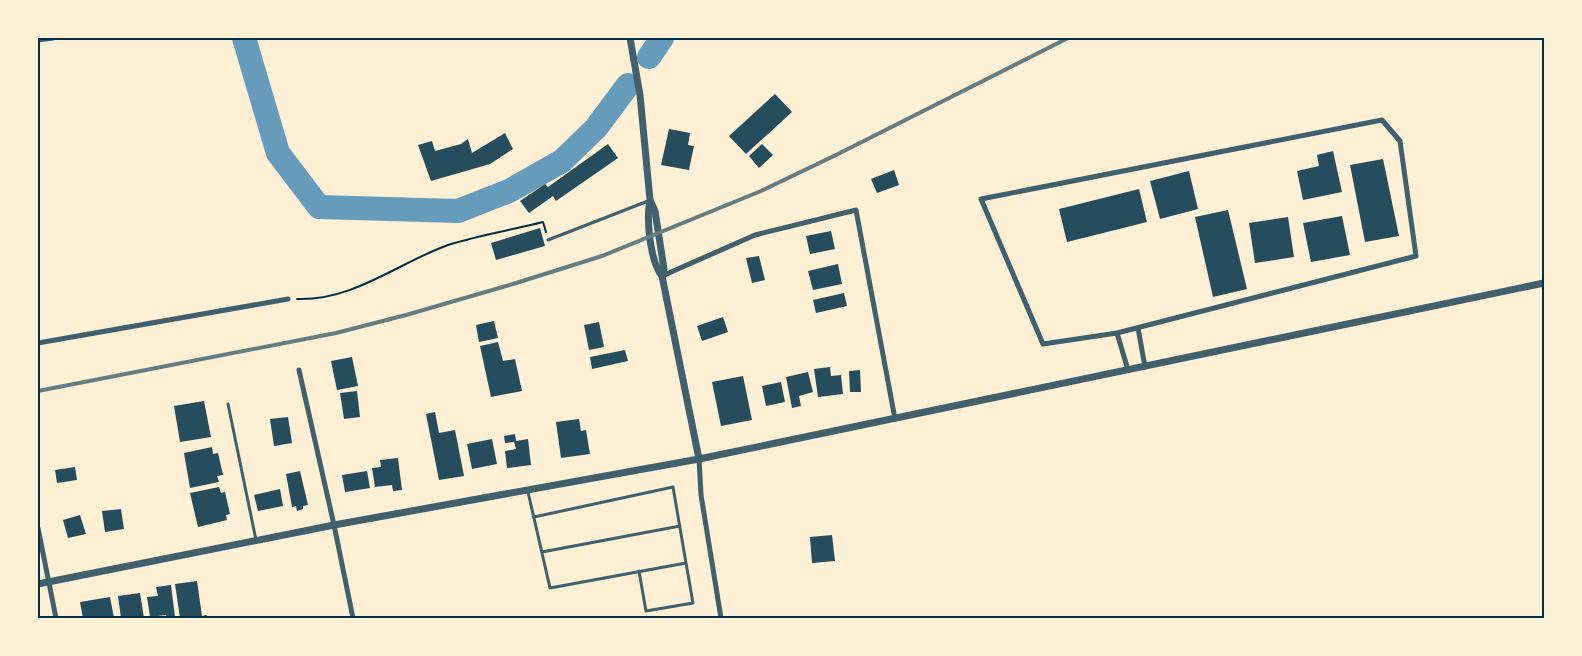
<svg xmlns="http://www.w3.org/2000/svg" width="1582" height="656" viewBox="0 0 1582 656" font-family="Montserrat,sans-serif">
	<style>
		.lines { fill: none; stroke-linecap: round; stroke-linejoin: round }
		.river { stroke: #669bbc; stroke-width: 24 }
		.building { fill: #264d5e }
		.path { stroke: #003049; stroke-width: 2 }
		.service { stroke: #3f606c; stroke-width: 3 }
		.minor { stroke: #3f606c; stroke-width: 5 }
		.tertiary { stroke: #3f606c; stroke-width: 7 }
		.rail { stroke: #657d81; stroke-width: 4 }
		.neatline { fill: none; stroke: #003049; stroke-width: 2 }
	</style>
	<rect width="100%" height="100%" fill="#fdf0d5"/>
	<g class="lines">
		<path class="river" d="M244 38 278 153 319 207 458 211 509 191 562 161 596 128 628 85
			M649 57 662 38"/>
	</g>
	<path class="building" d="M775 94 792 112 746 154 729 136Z
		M669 129 690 133 688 145 694 146 689 170 661 165Z
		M505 133 513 149 490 164 431 181 418 145 432 141 435 151 461 144 468 139 472 153Z
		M608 144 618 158 556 201 553 196 529 213 520 201 545 184 548 187Z
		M762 144 773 155 759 168 749 156Z
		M1333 151 1342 192 1303 200 1297 171 1319 166 1317 155Z
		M1383 159 1399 236 1365 242 1350 165Z
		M894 170 899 185 877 193 871 179Z
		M1189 171 1198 209 1160 219 1150 181Z
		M1139 189 1147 222 1067 242 1059 209Z
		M1228 210 1247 289 1213 297 1195 217Z
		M1342 216 1350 255 1311 262 1303 223Z
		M1288 217 1294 257 1255 263 1249 223Z
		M540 228 545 246 496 260 491 243Z
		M831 231 835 249 810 254 806 236Z
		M759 256 765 280 752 283 746 258Z
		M838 264 842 284 813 290 808 271Z
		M844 293 847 306 816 313 813 300Z
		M723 317 728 332 702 341 697 326Z
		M494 321 498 338 479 342 476 325Z
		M599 322 604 347 589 350 584 325Z
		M498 342 503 361 515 359 522 391 491 397 480 346Z
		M625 350 628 361 592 369 590 357Z
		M352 357 358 386 337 390 331 361Z
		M830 367 831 376 841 375 843 394 818 397 814 369Z
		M860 370 861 392H850L849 371Z
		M808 372 813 392 799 396 801 406 792 408 786 377Z
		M743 376 752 420 721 426 712 382Z
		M781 382 785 402 766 406 762 386Z
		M357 391 360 417 344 419 340 393Z
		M204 401 211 437 180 442 174 406Z
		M435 412 439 433 455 430 464 476 439 480 426 414Z
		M288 417 292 443 274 446 270 419Z
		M579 419 581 431 586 430 590 454 561 458 556 422Z
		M515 434 516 441 528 439 531 465 507 468 505 451 516 449 514 442 505 443 504 436Z
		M492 439 497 464 472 469 467 444Z
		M212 447 213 454 218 453 223 475 217 476 219 482 190 488 184 453Z
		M398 458 402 490 393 491 392 485 375 487 372 468 381 467 380 460Z
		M75 467 77 480 57 483 55 470Z
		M300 471 308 505 303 506V509L297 511 296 506 292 507 286 474Z
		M367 471 370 488 345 492 342 475Z
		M219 487 221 493 225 492 230 514 226 515 227 520 198 527 190 493Z
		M280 489 283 506 258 511 254 495Z
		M121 509 124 529 105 532 102 511Z
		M80 515 86 534 68 538 63 520Z
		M832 535 835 561 812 563 810 537Z
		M197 581 202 616 207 615 208 618H180L175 584Z
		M171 585 175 617 167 618 166 615 150 617 147 597 158 596 156 587Z
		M140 593 144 618H121L118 596Z
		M110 597 114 618H83L80 602Z"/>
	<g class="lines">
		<path class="path" d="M297 299C353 301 398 263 448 245 479 235 512 230 543 222L546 232"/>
		<path class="service" d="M548 240 648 201
			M228 404 256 540
			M528 492 550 588 686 563 673 487 534 517
			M542 552 680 526
			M639 571 646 611 693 603 686 563"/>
		<path class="minor" d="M38 40 53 38
			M1382 120 1400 141 1416 256 1117 333 1043 344 981 199Z
			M662 276 755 235 856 210 895 419
			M1138 328 1145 367
			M1117 333 1128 370
			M38 343 288 299
			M299 370 334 525 353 618
			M699 459 701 495 721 618
			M38 528 56 618"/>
		<path class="tertiary" d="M630 38 640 95 650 200C646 219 650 261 662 276L699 459
			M650 200 655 211 664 269 662 276
			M38 584 334 525 699 459 1544 283"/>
		<path class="rail" d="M38 391 336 333 406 315 513 284 602 256 761 191 836 155 1068 38"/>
	</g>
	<rect width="1582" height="656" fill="none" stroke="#fdf0d5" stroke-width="78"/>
	<rect x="39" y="39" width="1504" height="578" class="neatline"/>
</svg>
